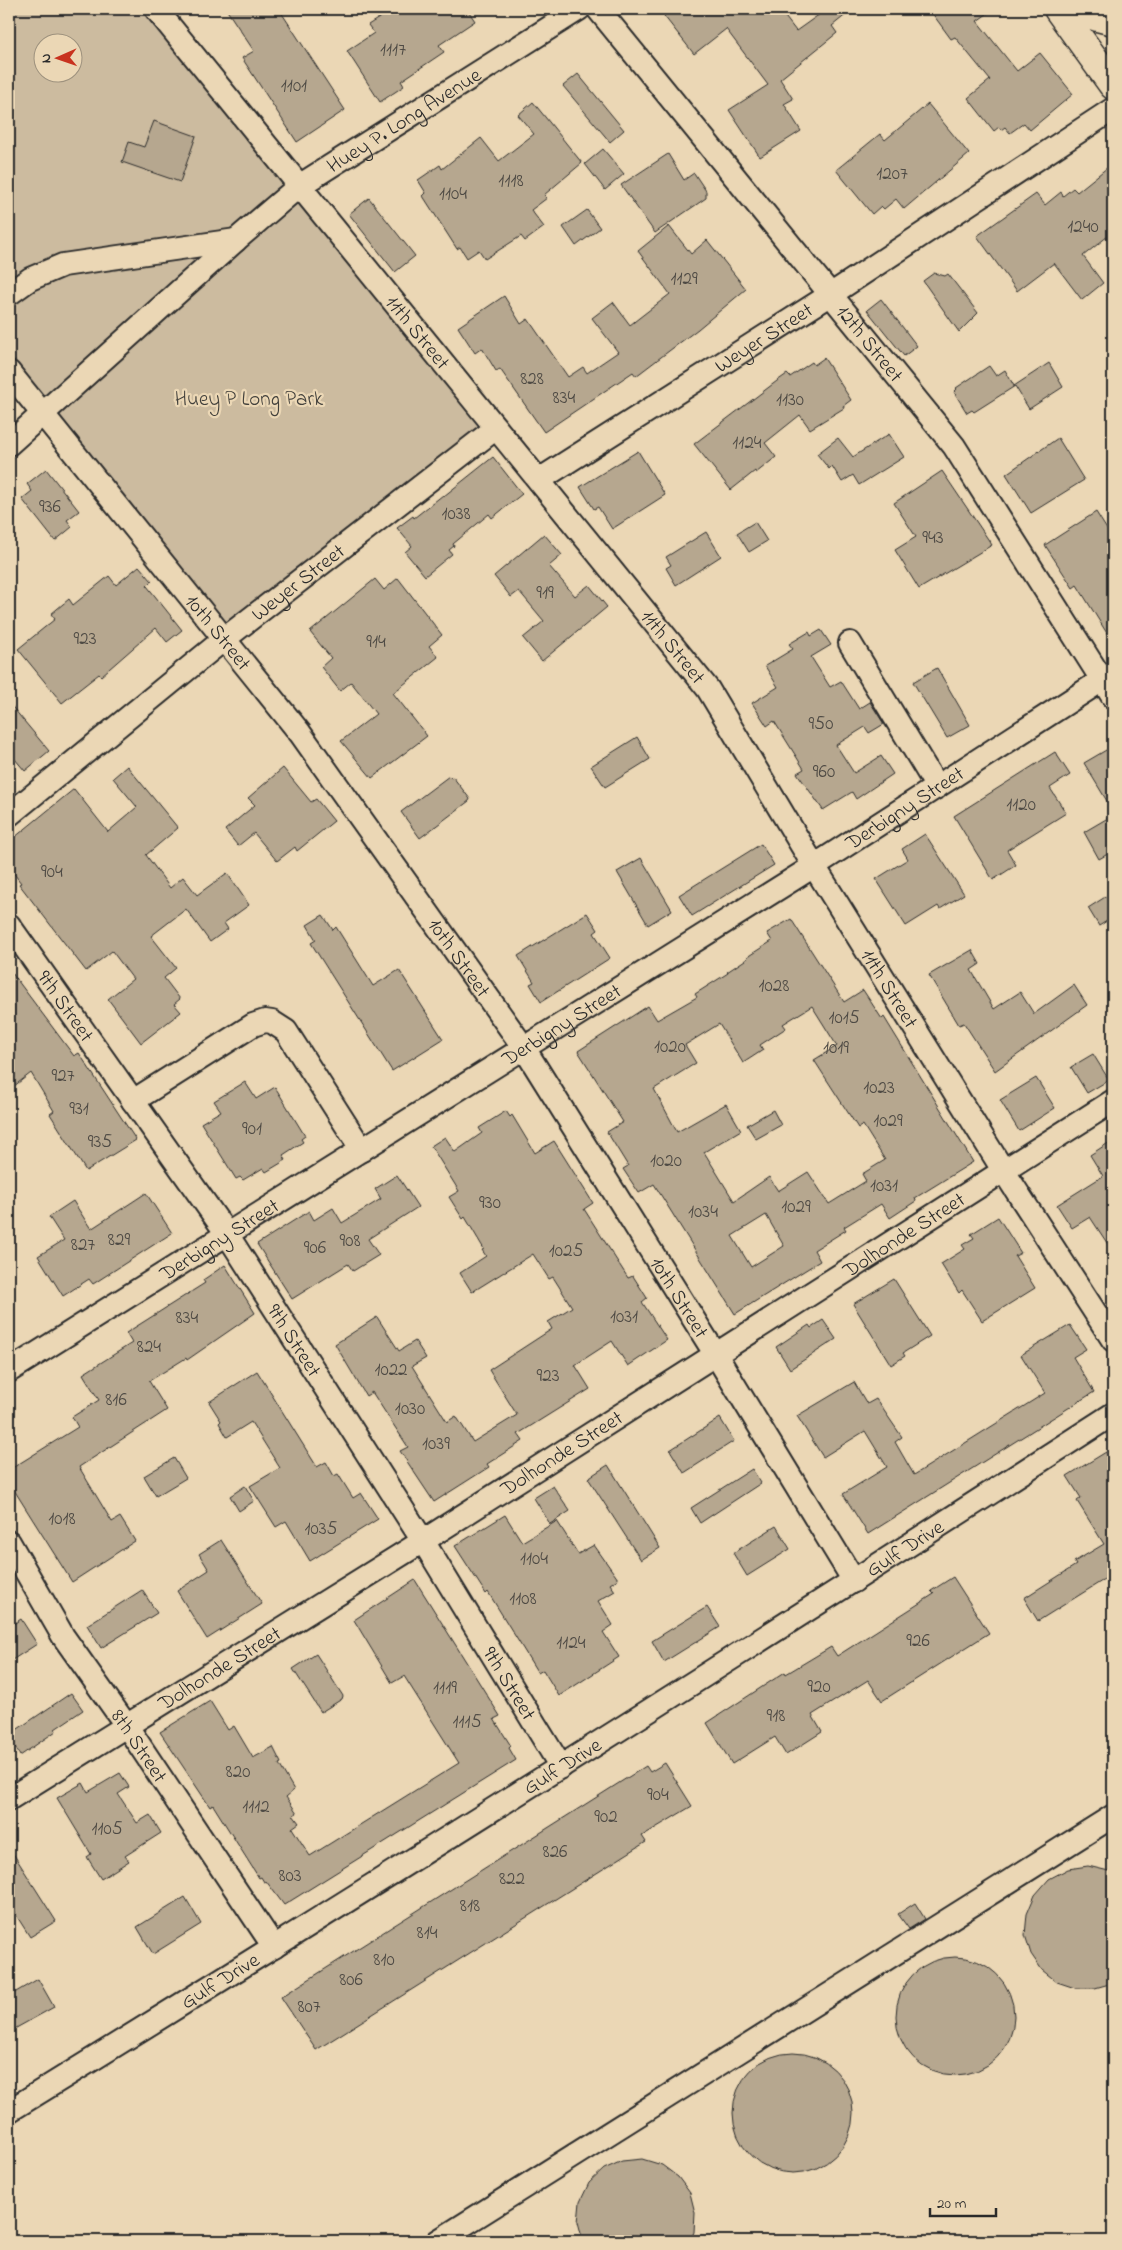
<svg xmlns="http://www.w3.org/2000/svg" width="1122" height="2250" viewBox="0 0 1122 2250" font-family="'Indie Flower',sans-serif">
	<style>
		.green { fill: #ccbb9f; stroke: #7c7365; fill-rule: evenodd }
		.building { fill: #b6a78f; stroke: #2b2b2b; fill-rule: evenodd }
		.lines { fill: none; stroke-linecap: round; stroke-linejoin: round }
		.minor-casing { stroke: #2b2b2b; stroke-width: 26 }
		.major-casing { stroke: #2b2b2b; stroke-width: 31 }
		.minor { stroke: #ebd7b5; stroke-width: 22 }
		.major { stroke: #ebd7b5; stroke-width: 28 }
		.labels { text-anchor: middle; stroke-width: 4.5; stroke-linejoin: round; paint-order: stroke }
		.number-label { font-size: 19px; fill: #4e4a44 }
		.street-label { font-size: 21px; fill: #2b2b2b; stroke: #ebd7b5 }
		.park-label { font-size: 21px; fill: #43413c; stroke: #ebd7b5 }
	</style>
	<rect width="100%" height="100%" fill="#ebd7b5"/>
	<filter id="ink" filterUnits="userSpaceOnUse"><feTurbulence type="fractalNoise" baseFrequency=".02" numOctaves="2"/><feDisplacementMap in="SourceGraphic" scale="10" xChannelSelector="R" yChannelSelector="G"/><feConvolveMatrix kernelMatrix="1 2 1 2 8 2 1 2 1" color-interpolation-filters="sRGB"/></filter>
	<g filter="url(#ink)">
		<path class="green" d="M9 9H156L496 428 223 640 9 372ZM42 42H72V72H42Z"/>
		<path class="building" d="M226 9H279L345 110 297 142 242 58 254 51Z
			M393 9H467L475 21 439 45 444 52 401 81 404 86 380 102 347 51 374 33 368 25Z
			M673 9H779L796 31 827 9H853L832 26 837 33 780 79 793 99 784 104 801 131 760 157 729 110 768 85 726 29 694 54 664 16Z
			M929 9H994L977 21 1017 71 1040 53 1073 94 1030 130 1024 123 1010 133 1005 127 1001 130 999 127 994 131 968 98 990 80 955 37 951 39Z
			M578 74 624 130 610 142 563 86Z
			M533 102 582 163 544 195 547 198 531 210 544 227 525 241 521 236 485 259 479 250 467 258 460 247 457 249 423 196 426 193 418 180 440 165 442 169 481 138 499 161 534 134 518 115Z
			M928 104 969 154 904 209 896 199 884 209 881 206 872 214 836 170 880 134 885 140Z
			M154 121 196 136 180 182 122 162 129 142 144 147Z
			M603 149 624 174 605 190 585 164Z
			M668 154 684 180 694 173 706 191V198L655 233 621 185Z
			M1113 163V232L1083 256 1103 283 1082 300 1054 263 1017 291 977 236 1036 194 1045 205 1061 192 1063 196 1073 188 1077 192Z
			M369 198 415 256 395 272 349 214Z
			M587 210 600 228 576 246 563 227Z
			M669 226 691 254 707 240 746 289 698 329 636 376 633 372 544 432 500 369 496 371 482 348 475 353 458 327 504 296 521 324 528 319 568 377 583 367 587 373 618 352 592 318 613 302 630 325 670 294 638 251Z
			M934 273 945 276 948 274 978 313 959 332 923 281Z
			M881 299 917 346 904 356 867 310Z
			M824 358 851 400 843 406 844 408 810 429 800 415 765 443 776 457 756 473 755 471 731 490 694 444 777 381 787 374 790 377 812 362 814 365Z
			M1049 363 1063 387 1029 409 1015 386 974 412 972 410 967 413 954 392 957 389 956 388 989 366 996 376 1005 370 1014 386Z
			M889 434 904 457 859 485 853 475 842 482 832 466 829 469 817 454 838 438 853 457Z
			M1058 438 1084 480 1031 513 1006 474Z
			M638 451 665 495 612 529 598 507 594 509 580 487Z
			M493 457 522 494 492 518 489 514 453 544 454 546 449 550 452 554 425 576 405 552 412 546 397 528 413 516 414 518 443 495 444 496Z
			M46 469 79 511 67 520 72 527 55 541 22 499 32 491 27 484Z
			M942 471 992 545 919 589 895 550 916 537 894 503Z
			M1096 512 1113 539V643L1077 585 1073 588 1045 545Z
			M755 522 767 541 749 552 737 533Z
			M706 532 721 556 676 585 666 568 671 565 666 557Z
			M544 534 562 555 549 566 575 596 589 585 607 607 542 661 523 638 544 621 519 591 511 597 494 576Z
			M139 566 152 581 147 586 182 630 167 642 156 628 101 676 99 674 62 703 18 649 55 619 51 614 69 599 73 605 109 576 116 585Z
			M398 578 442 635 429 646 438 657 393 693 427 736 372 778 341 741 376 714 351 682 340 691 321 667 331 658 310 632 375 579 384 590Z
			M821 630 831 645 811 657 830 687 841 681 859 709 870 702 884 724 869 733 865 727 836 745 854 773 881 756 893 774 856 799 852 792 823 810 797 773 804 769 774 721 767 726 752 703 778 687 765 666 793 649 789 644 809 632 811 636Z
			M937 668 970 725 947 738 913 682Z
			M9 703 49 751 25 771 9 752Z
			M637 737 650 759 605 787 591 766Z
			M1113 746V811L1084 763Z
			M1055 752 1070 775 1050 788 1066 813 1007 850 1016 865 993 880 954 816Z
			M127 766 178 828 146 855 170 888 183 877 197 895 227 873 249 905 224 923 228 929 210 942 186 909 151 936 176 968 164 978 180 999 174 1004 181 1012 141 1043 108 999 133 979 112 951 86 971 19 884 21 883 9 867V842L74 789 108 832 137 807 113 778Z
			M283 768 311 802 316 799 334 821 297 851 295 847 277 861 254 833 238 846 225 830 255 805 248 798Z
			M449 776 451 778 453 777 470 799 469 801 420 838 401 812Z
			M1113 815V851L1099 859 1084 832Z
			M925 834 964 894 940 909 938 906 906 926 876 879 908 859 902 849Z
			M761 844 774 865 692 916 679 895Z
			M641 858 672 910 648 925 617 872Z
			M1113 892V917L1099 926 1088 908Z
			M587 913 598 930 594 933 610 958 541 1002 530 984 534 982 518 956Z
			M323 915 333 930 336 927 373 986 399 970 443 1039 392 1071 311 943 316 940 307 925Z
			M791 919 844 1002 863 990 882 1019 884 1017 973 1162 915 1198 916 1201 890 1218 881 1204 844 1227 846 1230 814 1250 820 1261 735 1314 654 1184 639 1193 623 1169 628 1166 607 1132 623 1122 578 1051 648 1006 657 1020 697 997 695 994 728 973 727 972 748 958 747 957 772 941 767 933ZM812 1006 837 1046 814 1060 858 1128 863 1125 885 1160 862 1174 866 1181 829 1204 808 1172 778 1191 769 1177 734 1201 704 1152 741 1130 726 1104 677 1132 654 1089 696 1063 685 1045 719 1024 743 1063 763 1050 760 1045 786 1028 783 1024ZM766 1215 784 1246 751 1267 732 1236Z
			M972 950 980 964 971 970 994 1009 1020 992 1034 1014 1074 985 1087 1005 995 1071 964 1023 959 1025 929 975Z
			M9 969 74 1056 79 1053 136 1140 86 1171 50 1114 54 1111 31 1073 9 1090Z
			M1093 1054 1109 1080 1087 1093 1071 1067Z
			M1036 1078 1055 1108 1019 1131 1000 1100Z
			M245 1082 256 1099 275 1087 305 1136 301 1139 303 1142 283 1155 286 1160 266 1172 263 1168 243 1180 240 1177 236 1179 201 1123 221 1111 214 1101Z
			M773 1110 781 1125 756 1139 747 1125Z
			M506 1111 510 1117 512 1115 535 1153 554 1141 593 1203 584 1209 628 1278 633 1276 647 1298 642 1302 667 1340 628 1366 612 1341 575 1365 590 1389 518 1434 523 1441 487 1464 489 1467 434 1502 400 1451 408 1447 372 1392 366 1396 335 1344 377 1317 399 1351 415 1341 426 1358 412 1366 447 1422 456 1416 473 1442 517 1415 489 1370 552 1329 548 1322 572 1307 553 1277 549 1279 533 1254 472 1292 460 1273 486 1256 482 1250 484 1249 465 1217 463 1219 449 1197 459 1191 431 1146 445 1137 455 1152 482 1133 479 1128Z
			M1113 1140V1252L1090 1217 1072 1228 1057 1205 1103 1176 1090 1155Z
			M397 1175 418 1207 368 1239 379 1255 353 1271 348 1264 292 1299 257 1244 309 1211 314 1220 333 1208 342 1223 381 1199 375 1189Z
			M146 1193 172 1233 93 1284 89 1279 63 1296 38 1256 64 1240 49 1217 73 1201 91 1229Z
			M998 1217 1021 1253 1015 1256 1035 1288 982 1321 962 1290 959 1293 941 1264 965 1249 962 1245 974 1238 971 1234Z
			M225 1265 255 1313 187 1360 186 1358 149 1381 167 1410 79 1467 112 1522 120 1517 135 1541 72 1582 9 1482V1470L78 1427 72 1417 99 1400 83 1374 132 1343 126 1333 205 1283 203 1280Z
			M894 1279 930 1336 903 1353 905 1356 891 1365 853 1304Z
			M823 1320 836 1339 790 1369 776 1347 809 1325 811 1328Z
			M1070 1325 1086 1349 1073 1357 1094 1392 868 1534 843 1494 887 1467 865 1431 823 1457 797 1416 854 1382 867 1404 876 1399 902 1437 895 1442 914 1475 1045 1393 1021 1355Z
			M257 1371 317 1467 326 1462 334 1476 338 1474 353 1498 361 1493 378 1519 310 1561 286 1521 276 1527 250 1486 280 1468 251 1422 227 1437 219 1423 221 1421 209 1402Z
			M720 1418 734 1441 684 1473 670 1450Z
			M1106 1452 1113 1463V1574L1038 1621 1024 1598 1076 1565 1074 1562 1104 1544 1077 1501 1081 1498 1067 1476Z
			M174 1458 186 1478 156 1496 144 1476Z
			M608 1465 660 1548 641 1560 588 1478Z
			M752 1469 761 1483 700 1523 691 1508Z
			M245 1486 254 1501 239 1511 230 1496Z
			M553 1486 570 1511 550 1524 534 1498Z
			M505 1515 522 1542 557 1521 578 1554 594 1545 618 1579 610 1584 615 1591 598 1601 613 1625 603 1632 619 1657 559 1696 543 1670 538 1673 488 1592 486 1594 455 1546Z
			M776 1526 790 1549 747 1576 733 1553Z
			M221 1540 262 1604 207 1639 177 1591 209 1570 199 1554Z
			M953 1577 989 1633 882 1701 868 1680 812 1715 822 1732 786 1755 775 1737 732 1764 707 1723 785 1672 786 1674 831 1647 837 1656 934 1594 931 1591Z
			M415 1580 500 1716 494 1719 511 1746 509 1748 516 1760 284 1905 266 1881 264 1882 261 1877 259 1878 213 1805 210 1807 160 1732 210 1701 228 1730 234 1726 253 1758 273 1747 281 1763 279 1764 294 1790 286 1797 297 1813 293 1815 299 1823 292 1828 310 1856 459 1763 404 1676 392 1683 354 1620Z
			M142 1590 157 1613 101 1648 87 1625Z
			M707 1607 720 1627 664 1662 652 1641Z
			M21 1619 37 1644 9 1662V1627Z
			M316 1654 343 1696 342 1699 321 1712 293 1669Z
			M71 1693 83 1710 55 1729 56 1731 20 1756 9 1735Z
			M665 1763 692 1806 642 1836 646 1842 316 2050 281 1997 619 1783 646 1766 650 1772Z
			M120 1773 129 1787 118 1794 137 1823 150 1815 161 1833 125 1856 129 1861 101 1879 87 1857 91 1854 57 1798 83 1783 88 1792Z
			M9 1847 56 1921 30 1937 9 1904Z
			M1088 1866 1113 1872V1983L1095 1988H1075L1057 1982 1042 1970 1031 1954 1025 1935 1027 1914 1035 1895 1049 1879 1068 1869Z
			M185 1897 201 1924 153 1954 137 1927Z
			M915 1903 925 1919 909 1929 898 1914Z
			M896 2016a59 59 0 1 1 118 0a59 59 0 1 1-118 0Z
			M38 1979 54 2007 9 2032V1996Z
			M733 2113a60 60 0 1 1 120 0a60 60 0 1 1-120 0Z
			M642 2159 662 2165 678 2177 690 2193 695 2213 694 2232 690 2241H583L578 2222 580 2202 589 2183 604 2169 622 2161Z"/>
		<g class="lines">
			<g class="minor-casing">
				<g id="minor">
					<path id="s1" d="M156 9 708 689 814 866 1003 1170 1113 1340"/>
					<path id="s2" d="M598 9 954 446 1113 697"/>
					<path d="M9 294 30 279 63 265 236 240"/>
					<path id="s3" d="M9 372 300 733 524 1048 716 1355 854 1581"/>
					<path id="s4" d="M9 444 236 240 299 186 579 9"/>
					<path id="s5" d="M539 480 830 295 1113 109"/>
					<path d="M850 643 937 787"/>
					<path id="s6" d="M9 815 223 640 496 428"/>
					<path id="s7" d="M9 925 227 1234 423 1541 561 1767"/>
					<path d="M133 1101 253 1025 265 1021 272 1022 286 1031 362 1150"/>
					<path id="s8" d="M9 1371 814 866 1113 673"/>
					<path id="s9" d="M9 1542 63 1636 126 1725 274 1947"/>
					<path id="s10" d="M9 1799 423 1541 1113 1101"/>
					<path id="s11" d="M9 2111C379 1883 747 1650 1113 1414"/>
					<path d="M438 2241 1113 1816"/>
				</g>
			</g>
			<g class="major-casing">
				<path id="major" d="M1058 9 1113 85
					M1082 9 1097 17 1113 21"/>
			</g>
			<use href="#minor" class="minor"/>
			<use href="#major" class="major"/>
		</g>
	</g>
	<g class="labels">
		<g class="number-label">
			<text x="393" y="55">1117</text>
			<text x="294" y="91">1101</text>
			<text x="892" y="179">1207</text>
			<text x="511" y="186">1118</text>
			<text x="453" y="199">1104</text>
			<text x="1083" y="232">1240</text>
			<text x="684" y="284">1129</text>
			<text x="532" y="384">828</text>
			<text x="564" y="403">834</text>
			<text x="790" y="405">1130</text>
			<text x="747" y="448">1124</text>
			<text x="50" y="512">936</text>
			<text x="456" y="519">1038</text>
			<text x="933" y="543">943</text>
			<text x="545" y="598">919</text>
			<text x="85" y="644">923</text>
			<text x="376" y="647">914</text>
			<text x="821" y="729">950</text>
			<text x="824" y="777">960</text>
			<text x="1021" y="810">1120</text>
			<text x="52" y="877">904</text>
			<text x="774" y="991">1028</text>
			<text x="844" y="1023">1015</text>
			<text x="670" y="1052">1020</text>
			<text x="836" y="1053">1019</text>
			<text x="63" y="1081">927</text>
			<text x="879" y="1093">1023</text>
			<text x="79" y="1114">931</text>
			<text x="888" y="1126">1029</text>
			<text x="252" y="1134">901</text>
			<text x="100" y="1147">935</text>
			<text x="666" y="1166">1020</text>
			<text x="884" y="1191">1031</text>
			<text x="490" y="1208">930</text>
			<text x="796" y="1212">1029</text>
			<text x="703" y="1217">1034</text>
			<text x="119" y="1245">829</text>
			<text x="350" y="1246">908</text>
			<text x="83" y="1250">827</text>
			<text x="315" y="1253">906</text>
			<text x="566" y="1256">1025</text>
			<text x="624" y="1322">1031</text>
			<text x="187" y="1323">834</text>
			<text x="149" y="1352">824</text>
			<text x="391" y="1375">1022</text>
			<text x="548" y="1381">923</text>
			<text x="116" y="1405">816</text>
			<text x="410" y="1414">1030</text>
			<text x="436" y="1449">1039</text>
			<text x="62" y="1524">1018</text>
			<text x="321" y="1534">1035</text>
			<text x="534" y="1564">1104</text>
			<text x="523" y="1604">1108</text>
			<text x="918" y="1646">926</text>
			<text x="571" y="1648">1124</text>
			<text x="819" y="1692">920</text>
			<text x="445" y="1693">1119</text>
			<text x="776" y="1721">918</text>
			<text x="467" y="1727">1115</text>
			<text x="238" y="1777">820</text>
			<text x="658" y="1800">904</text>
			<text x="256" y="1812">1112</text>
			<text x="606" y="1822">902</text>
			<text x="107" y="1834">1105</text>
			<text x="555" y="1857">826</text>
			<text x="290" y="1881">803</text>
			<text x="512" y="1884">822</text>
			<text x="470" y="1911">818</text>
			<text x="427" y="1938">814</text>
			<text x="384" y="1965">810</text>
			<text x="351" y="1985">806</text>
			<text x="309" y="2012">807</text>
		</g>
		<g class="street-label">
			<text dy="7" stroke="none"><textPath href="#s4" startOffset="512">Huey P. Long Avenue</textPath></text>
			<text dy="7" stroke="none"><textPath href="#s1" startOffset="416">11th Street</textPath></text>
			<text dy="7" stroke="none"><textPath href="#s5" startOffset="266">Weyer Street</textPath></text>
			<text dy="7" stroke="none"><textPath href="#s2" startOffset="431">12th Street</textPath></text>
			<text dy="7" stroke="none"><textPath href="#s6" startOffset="371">Weyer Street</textPath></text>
			<text dy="7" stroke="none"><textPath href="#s3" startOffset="334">10th Street</textPath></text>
			<text dy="7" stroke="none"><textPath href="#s1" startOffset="821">11th Street</textPath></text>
			<text dy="7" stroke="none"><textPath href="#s8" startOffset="1058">Derbigny Street</textPath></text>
			<text dy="7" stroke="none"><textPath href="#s3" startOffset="739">10th Street</textPath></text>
			<text dy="7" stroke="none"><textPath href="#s1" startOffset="1226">11th Street</textPath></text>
			<text dy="7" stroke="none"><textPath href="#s7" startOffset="99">9th Street</textPath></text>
			<text dy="7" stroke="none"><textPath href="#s8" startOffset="652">Derbigny Street</textPath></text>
			<text dy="7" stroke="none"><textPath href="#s10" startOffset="1058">Dolhonde Street</textPath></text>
			<text dy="7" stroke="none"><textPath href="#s8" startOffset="248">Derbigny Street</textPath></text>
			<text dy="7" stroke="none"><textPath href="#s3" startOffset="1144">10th Street</textPath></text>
			<text dy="7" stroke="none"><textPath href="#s7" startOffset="504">9th Street</textPath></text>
			<text dy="7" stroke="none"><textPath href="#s10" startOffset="652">Dolhonde Street</textPath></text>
			<text dy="7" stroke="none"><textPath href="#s11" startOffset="1058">Gulf Drive</textPath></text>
			<text dy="7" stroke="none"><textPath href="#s10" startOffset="248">Dolhonde Street</textPath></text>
			<text dy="7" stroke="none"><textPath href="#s7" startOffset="909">9th Street</textPath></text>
			<text dy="7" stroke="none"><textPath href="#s9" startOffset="242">8th Street</textPath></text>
			<text dy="7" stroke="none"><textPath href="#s11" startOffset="652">Gulf Drive</textPath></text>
			<text dy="7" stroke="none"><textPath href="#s11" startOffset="248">Gulf Drive</textPath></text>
		</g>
		<g class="park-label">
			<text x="249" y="405">Huey P Long Park</text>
		</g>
	</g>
	<rect width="1122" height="2250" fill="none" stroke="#ebd7b5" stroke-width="30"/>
	<rect x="15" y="15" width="1092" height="2220" fill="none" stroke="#2b2b2b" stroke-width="2" filter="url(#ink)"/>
	<g transform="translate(58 58) rotate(268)"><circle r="24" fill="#ebd7b5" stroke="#9e927e"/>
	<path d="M0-4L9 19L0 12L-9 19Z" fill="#c8321e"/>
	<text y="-8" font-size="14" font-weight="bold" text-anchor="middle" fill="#2b2b2b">N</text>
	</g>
	<path d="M930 2208v8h66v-8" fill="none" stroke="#2b2b2b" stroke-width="2.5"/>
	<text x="937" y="2208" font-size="15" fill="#2b2b2b" stroke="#ebd7b5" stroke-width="4" paint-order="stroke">20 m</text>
</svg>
